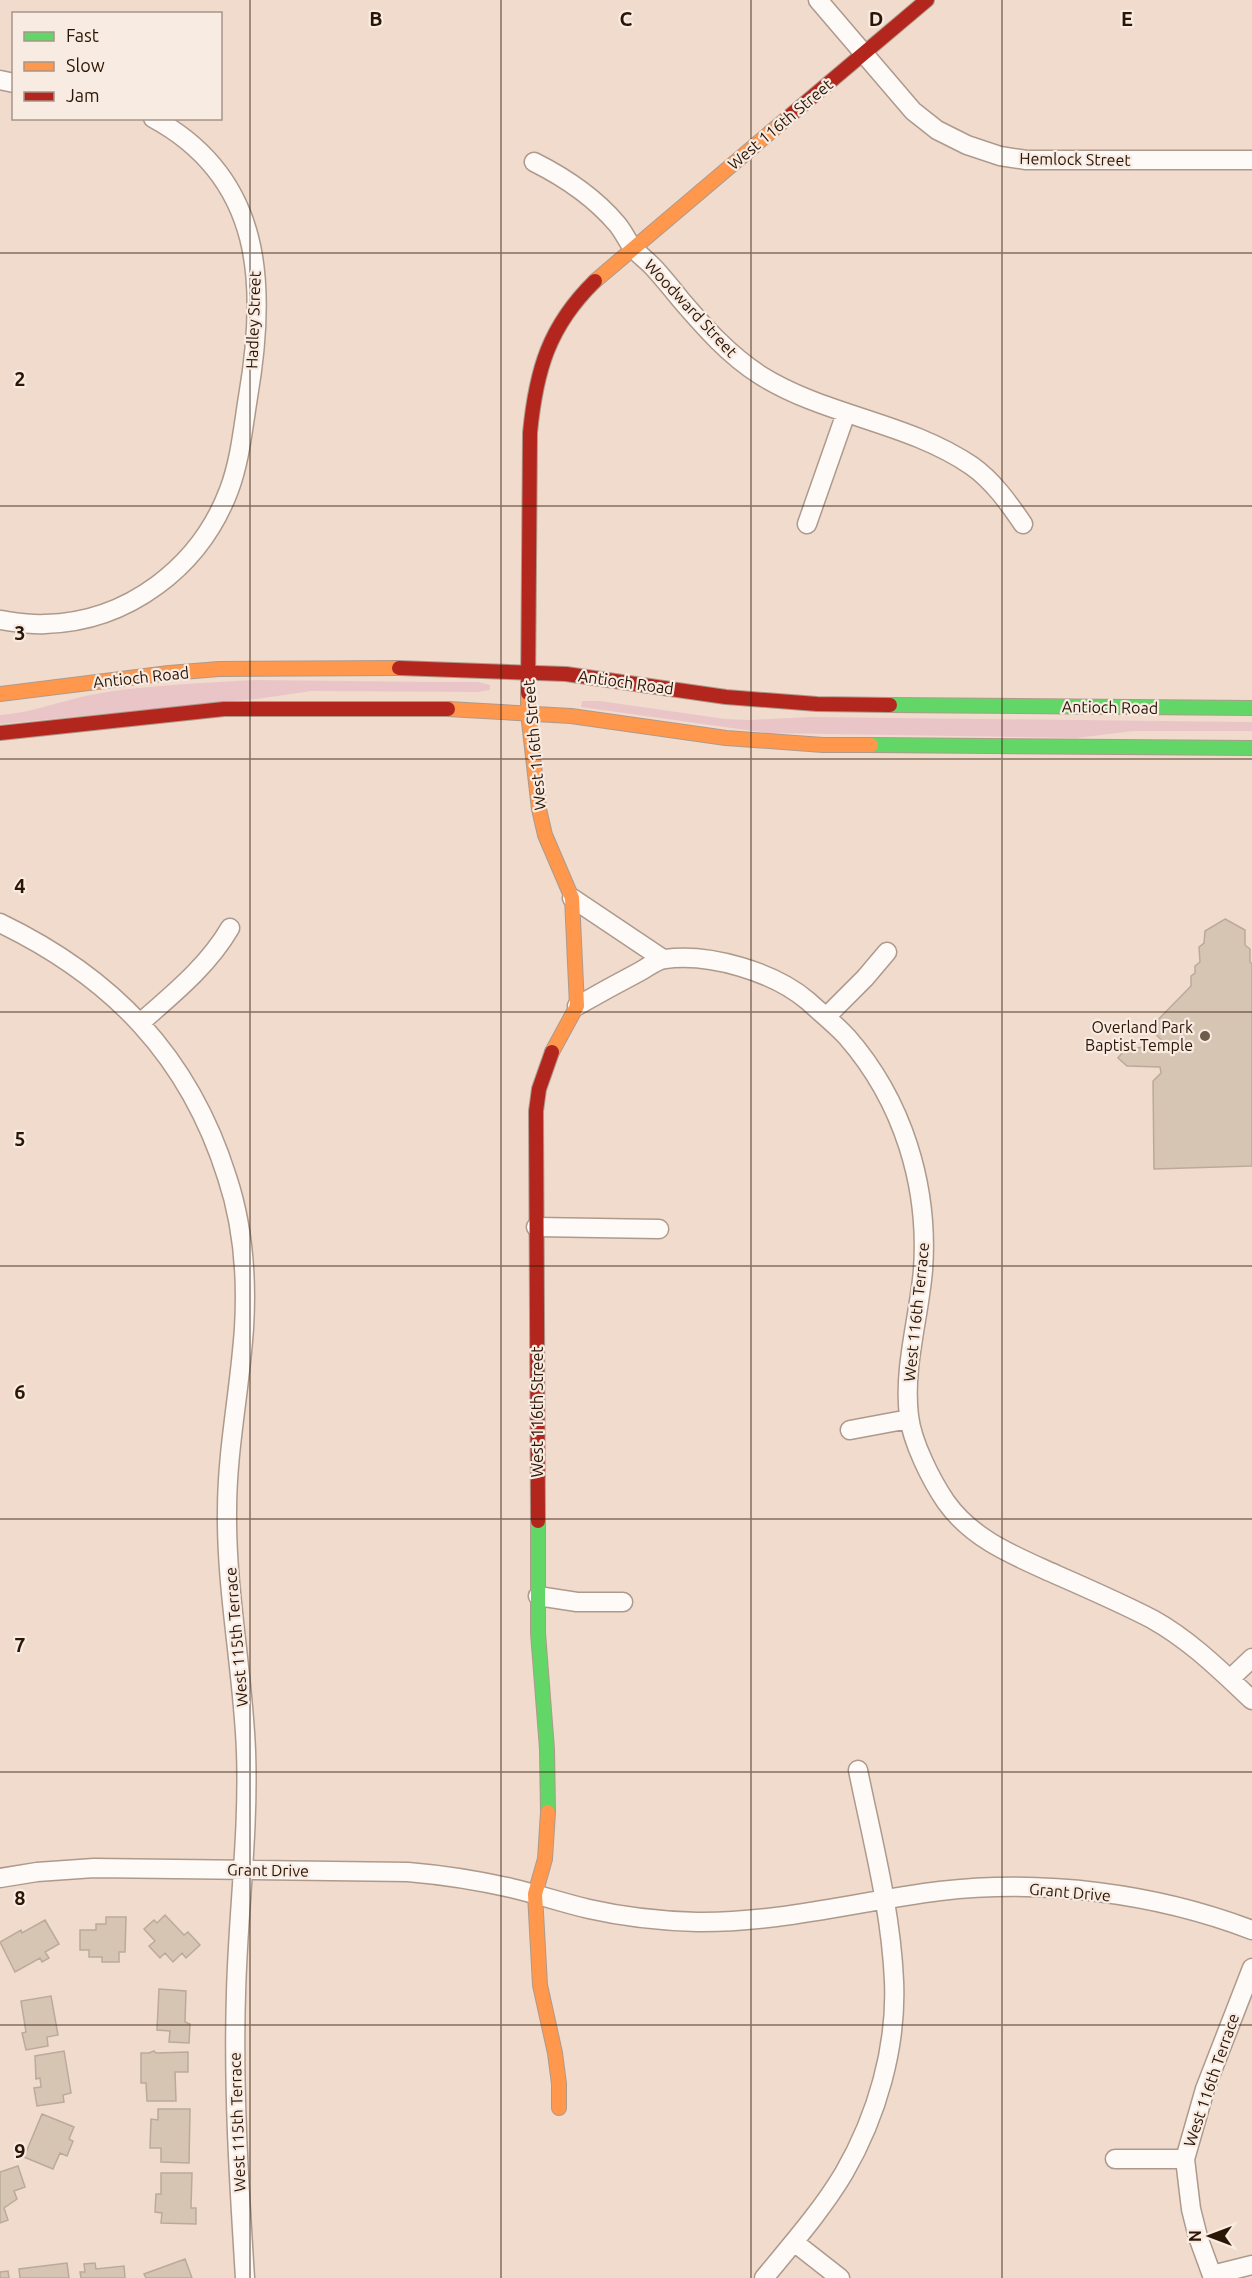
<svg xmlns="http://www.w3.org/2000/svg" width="1252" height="2278" viewBox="0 0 1252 2278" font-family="Ubuntu,sans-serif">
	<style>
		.green { fill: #e9c5c8 }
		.building { fill: #d7c5b3; stroke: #ba9; stroke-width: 1.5 }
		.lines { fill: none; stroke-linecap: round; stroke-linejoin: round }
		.street-casing { stroke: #ae9a8c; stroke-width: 21 }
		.fast-casing { stroke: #ae9a8c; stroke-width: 16 }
		.slow-casing { stroke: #ae9a8c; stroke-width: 16 }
		.jam-casing { stroke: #ae9a8c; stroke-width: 16 }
		.street { stroke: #fdfaf8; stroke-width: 18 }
		.fast { stroke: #63d668; stroke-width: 14 }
		.slow { stroke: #ff974d; stroke-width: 14 }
		.jam { stroke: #b3261e; stroke-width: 14 }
		.grid { fill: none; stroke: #2b1505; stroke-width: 1.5; stroke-opacity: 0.55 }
		.poi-dot { fill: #705a4b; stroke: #f8ebe2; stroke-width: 2 }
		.labels { text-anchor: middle; stroke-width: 4.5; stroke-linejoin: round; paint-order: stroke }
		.street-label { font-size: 16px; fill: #2b1505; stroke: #f8ebe2 }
		.poi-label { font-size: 16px; fill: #2b1505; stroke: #f8ebe2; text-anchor: end }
		.grid-label { font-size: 20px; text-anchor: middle; font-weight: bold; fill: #2b1505; stroke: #f8ebe2; stroke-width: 4.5; stroke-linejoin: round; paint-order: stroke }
	</style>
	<rect width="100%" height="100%" fill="#f0dbcd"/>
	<path class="green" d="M256 680 434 682H478L490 685V690L478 692 311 691 257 699 0 724V715C31 713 60 701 90 695 145 685 201 683 256 680Z
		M582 701H600L725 719 750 720 811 717 1244 722H1252V731H1133L1077 738 767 733 581 707Z"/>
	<path class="building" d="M1225 919 1245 930V945L1250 949V962L1252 964V1166L1154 1169 1153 1081 1161 1073 1160 1067 1127 1066 1118 1058 1126 1048 1163 1047 1166 1045 1150 1028 1191 986V976L1195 973V966L1200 962 1199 947 1204 943 1205 931Z
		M165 1915 184 1935 188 1932 200 1945 186 1958 182 1953 173 1962 165 1953 160 1958 149 1946 155 1941 144 1929 154 1920 157 1923Z
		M106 1917H126L125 1952H119V1962H102V1957H89V1950H80V1930H96V1924H106Z
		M45 1920 59 1944 45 1952 49 1958 42 1962 40 1958 15 1972 0 1942 21 1930 22 1933Z
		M159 1989 186 1991 185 2022 190 2024 189 2043 169 2042 170 2031 157 2030Z
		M51 1996 58 2035 47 2037 48 2046 26 2050 22 2033 26 2032 21 2001Z
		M64 2051 71 2093 63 2095 64 2102 37 2106 34 2088 41 2087 40 2078 36 2079 35 2056Z
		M154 2051 156 2053 188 2052V2072H175L176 2101H147L146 2083H141V2053H149Z
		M158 2109H190L189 2163 161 2162V2148H150L151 2119 158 2120Z
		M42 2114 74 2127 69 2139 73 2141 67 2156 60 2153 53 2169 24 2157Z
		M18 2166 25 2187 14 2191 17 2199 4 2208 8 2220 0 2223V2172Z
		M161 2173H192L191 2208H196V2224L161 2223 162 2213 155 2212 156 2194H161Z
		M185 2259 192 2278H146L144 2274Z
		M67 2263 69 2278H20L19 2269Z
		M95 2263 96 2269 124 2266 125 2278H81L80 2272H85L84 2264Z
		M8 2271 9 2278H0V2272Z"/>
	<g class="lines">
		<g class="street-casing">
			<path id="street" d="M818 0 913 111 937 130 967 145 1000 156 1026 160H1252
				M0 80 14 83
				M534 162C564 177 595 198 617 224 623 231 627 240 632 247 639 255 648 261 655 269 664 279 673 290 681 300 705 328 729 355 760 375 825 416 908 422 972 466 993 481 1008 502 1023 524
				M807 524 846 413
				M0 620C15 622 30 625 45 624 128 622 200 567 229 490 240 461 243 428 248 397 267 286 264 178 153 118
				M572 898 663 959
				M0 923C112 977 189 1056 227 1177 243 1225 247 1278 244 1328 240 1390 227 1449 227 1511 226 1591 243 1671 246 1751 249 1832 238 1912 236 1993 233 2088 239 2183 245 2278
				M577 1006C598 994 618 983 639 972 647 968 656 960 665 959 710 953 774 972 808 1001 821 1013 835 1024 847 1037 903 1101 929 1186 923 1270 919 1318 903 1368 909 1416 912 1442 931 1480 946 1502 973 1540 1015 1556 1057 1575 1089 1589 1121 1603 1152 1619 1190 1640 1221 1671 1252 1700
				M826 1017 865 978 887 952
				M140 1023C173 994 208 966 230 928
				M536 1227 659 1229
				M850 1430 909 1419
				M538 1596 577 1602H623
				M1230 1679 1252 1658
				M0 1878 37 1872 94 1868 408 1872C443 1875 476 1880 511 1888 537 1894 563 1903 589 1909 624 1917 662 1921 697 1922 780 1923 859 1901 940 1891 1043 1879 1155 1893 1252 1930
				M1115 2159H1185
				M794 2242 840 2278
				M1212 2275 1252 2265
				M764 2278C792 2244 822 2210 844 2173 877 2116 897 2047 894 1981 891 1910 872 1839 858 1770
				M1213 2278 1198 2237 1191 2209 1185 2159 1205 2089 1252 1968"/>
		</g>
		<g class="fast-casing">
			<path id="fast" d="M890 705 1252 708
				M871 745 1252 748
				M538 1521V1633L547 1749 548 1812"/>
		</g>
		<g class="slow-casing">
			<path id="slow" d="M595 281 786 119
				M528 693V713L539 809 545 835 572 898 577 1006 552 1052
				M0 694 169 673 219 669 399 668
				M448 709 571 716 726 738 823 745H871
				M548 1812 545 1859 535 1894 540 1985 555 2053 559 2084V2108"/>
		</g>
		<g class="jam-casing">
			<path id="jam" d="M786 119 927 0
				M399 668 566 674 726 697 817 704 890 705
				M528 693 530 433C536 370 549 326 595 281
				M0 733 224 709H448
				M538 1521 536 1111 539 1089 552 1052"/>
		</g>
		<use href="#street" class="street"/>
		<use href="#fast" class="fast"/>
		<use href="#slow" class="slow"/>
		<use href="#jam" class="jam"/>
	</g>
	<path class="grid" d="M250 0V2278M501 0V2278M751 0V2278M1002 0V2278M0 253H1252M0 506H1252M0 759H1252M0 1012H1252M0 1266H1252M0 1519H1252M0 1772H1252M0 2025H1252"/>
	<circle class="poi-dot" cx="1205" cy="1036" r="6"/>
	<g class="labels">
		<g class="street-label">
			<text transform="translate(780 124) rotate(-40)" y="6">West 116th Street</text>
			<text transform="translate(1075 159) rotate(1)" y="6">Hemlock Street</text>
			<text transform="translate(691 308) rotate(47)" y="6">Woodward Street</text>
			<text transform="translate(253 320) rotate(-88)" y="6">Hadley Street</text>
			<text transform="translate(141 677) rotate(-6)" y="6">Antioch Road</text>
			<text transform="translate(626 682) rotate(8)" y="6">Antioch Road</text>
			<text transform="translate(1110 707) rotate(1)" y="6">Antioch Road</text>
			<text transform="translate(534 745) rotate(-95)" y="6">West 116th Street</text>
			<text transform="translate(916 1312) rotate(-84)" y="6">West 116th Terrace</text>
			<text transform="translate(537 1412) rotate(-90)" y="6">West 116th Street</text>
			<text transform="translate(236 1637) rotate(-95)" y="6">West 115th Terrace</text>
			<text transform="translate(268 1870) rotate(1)" y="6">Grant Drive</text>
			<text transform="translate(1070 1892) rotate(5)" y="6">Grant Drive</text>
			<text transform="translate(1211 2080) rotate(-71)" y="6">West 116th Terrace</text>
			<text transform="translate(237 2122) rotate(-92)" y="6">West 115th Terrace</text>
		</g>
		<g class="poi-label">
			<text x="1193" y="1033">Overland Park<tspan x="1193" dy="18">Baptist Temple</tspan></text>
		</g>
	</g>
	<g class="grid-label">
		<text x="376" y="26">B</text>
		<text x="626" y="26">C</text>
		<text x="876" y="26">D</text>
		<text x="1127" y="26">E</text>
		<text x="20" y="386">2</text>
		<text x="20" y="640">3</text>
		<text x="20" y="893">4</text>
		<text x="20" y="1146">5</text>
		<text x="20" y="1399">6</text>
		<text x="20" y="1652">7</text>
		<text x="20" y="1905">8</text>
		<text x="20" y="2158">9</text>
	</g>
	<rect x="12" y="12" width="210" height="108" fill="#f8ebe2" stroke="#a6958a" stroke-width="1.5"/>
	<rect x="24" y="32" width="30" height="9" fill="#63d668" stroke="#a6958a" stroke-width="1.5"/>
	<text x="66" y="42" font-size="18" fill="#2b1505">Fast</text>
	<rect x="24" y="62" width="30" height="9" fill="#ff974d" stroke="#a6958a" stroke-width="1.5"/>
	<text x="66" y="72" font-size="18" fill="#2b1505">Slow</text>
	<rect x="24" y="92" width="30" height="9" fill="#b3261e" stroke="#a6958a" stroke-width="1.5"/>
	<text x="66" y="102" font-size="18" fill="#2b1505">Jam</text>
	<g transform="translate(1210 2236) rotate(270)" stroke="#f8ebe2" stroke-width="4.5" paint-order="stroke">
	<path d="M0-4.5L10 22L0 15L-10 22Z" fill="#2b1505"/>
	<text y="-9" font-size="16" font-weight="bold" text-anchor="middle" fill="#2b1505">N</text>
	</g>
</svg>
